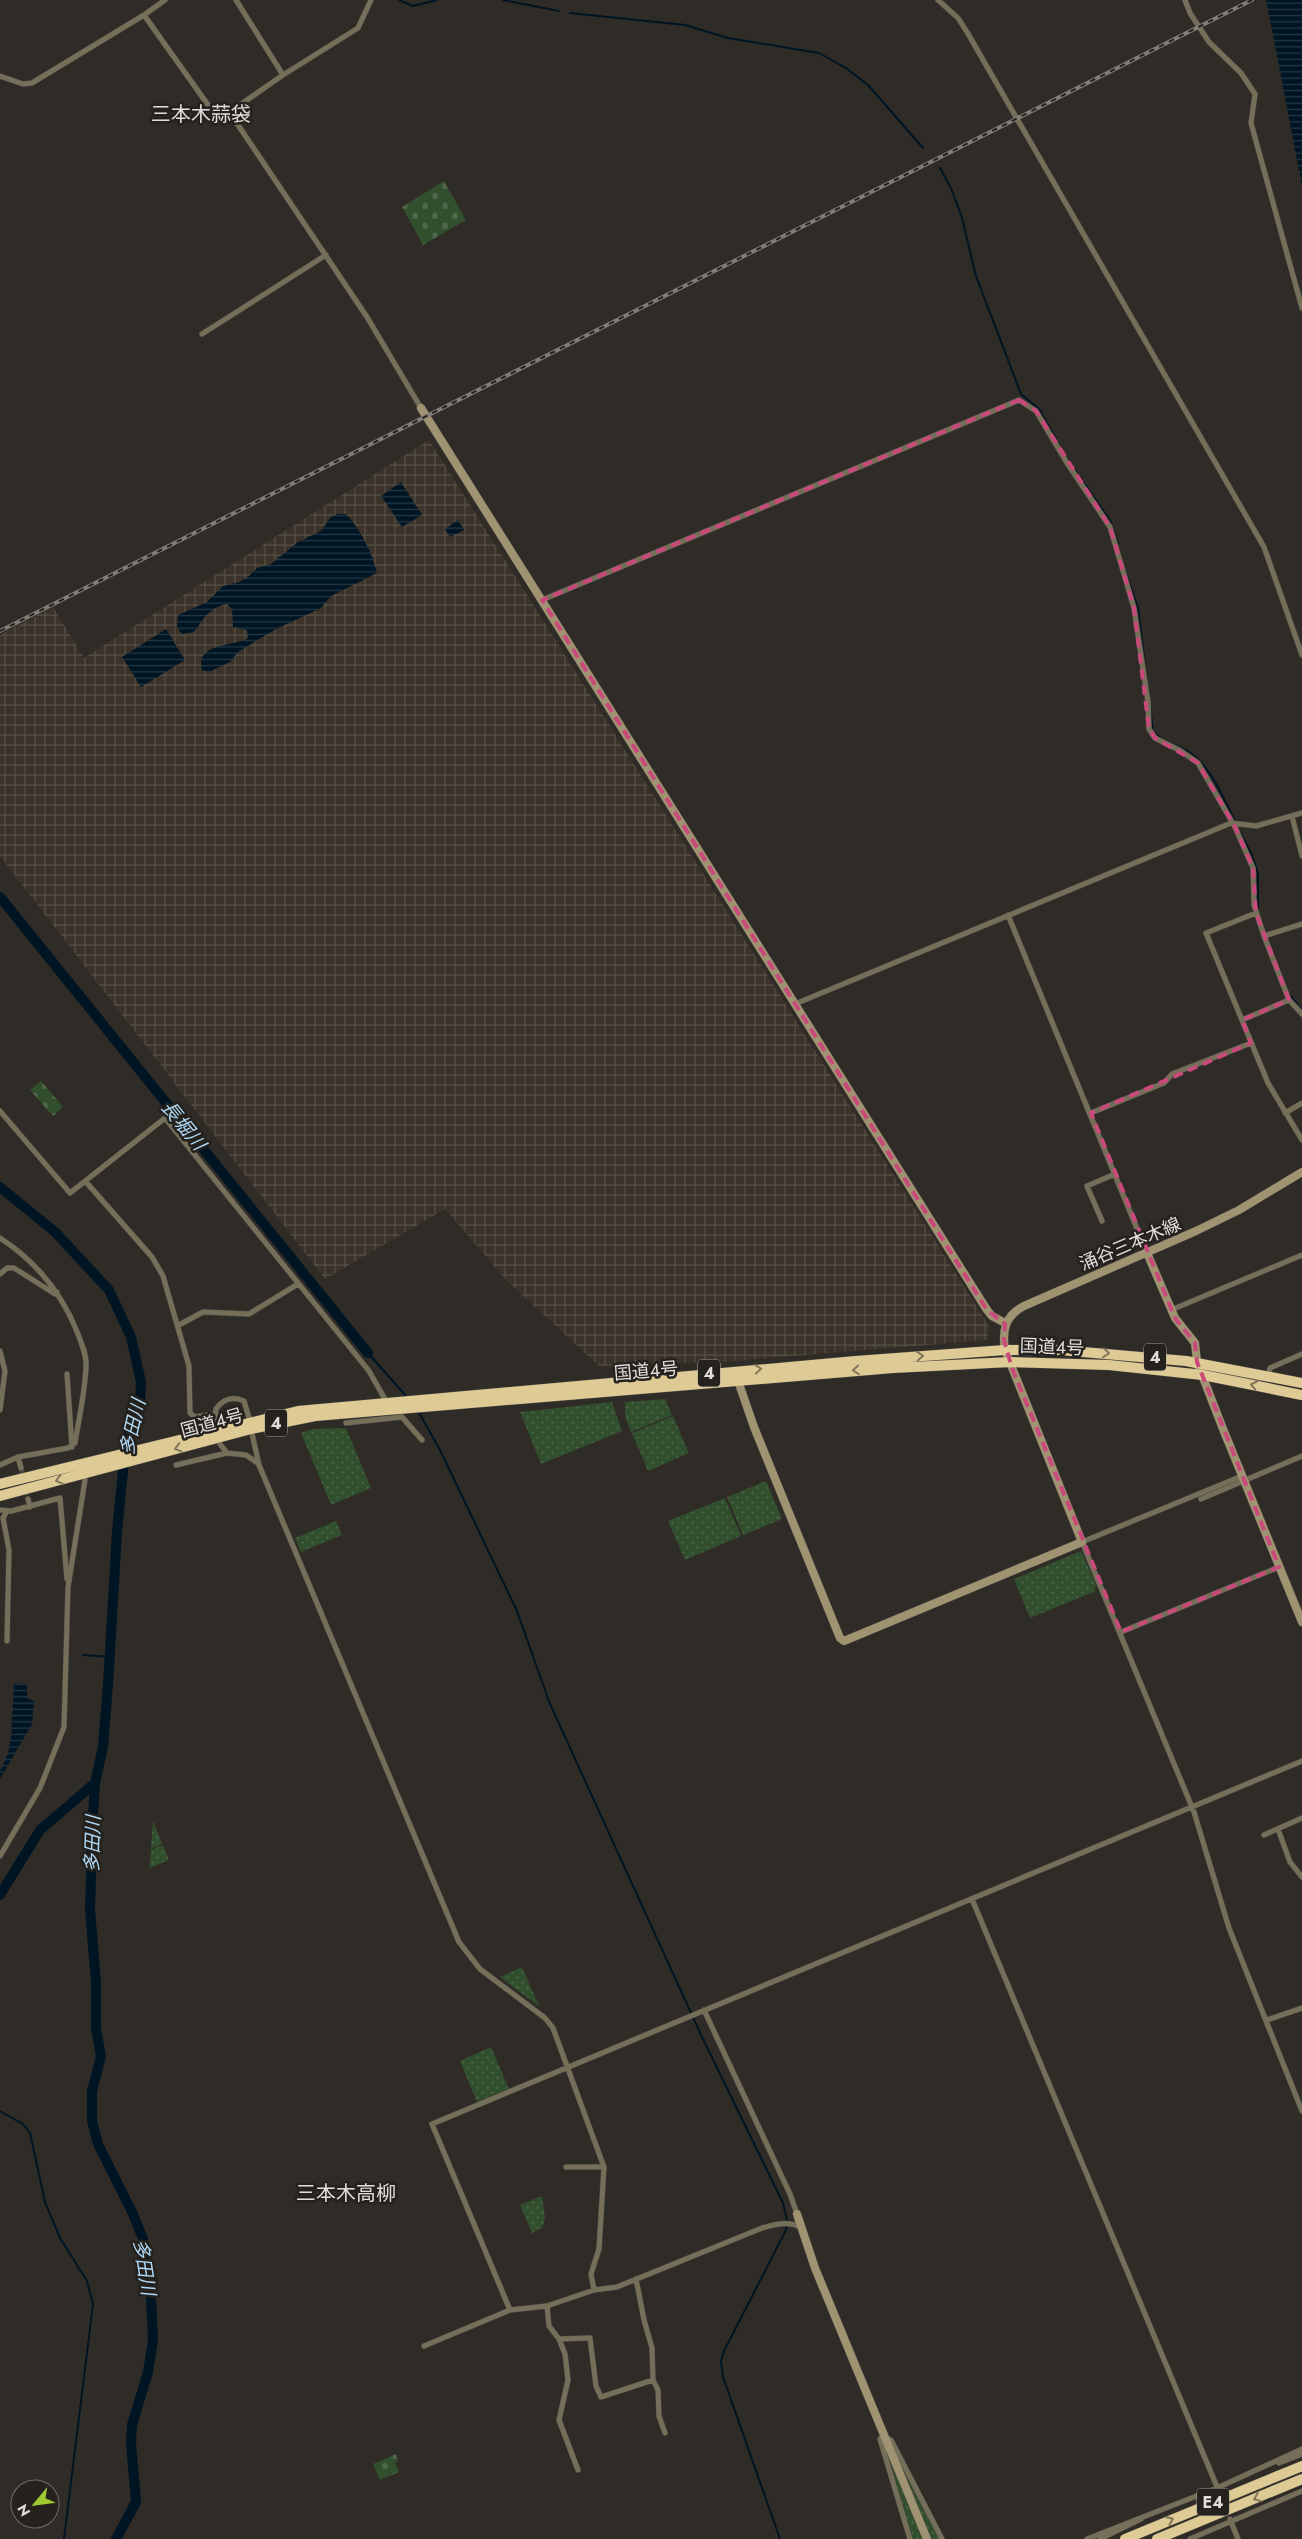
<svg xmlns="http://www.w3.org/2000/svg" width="1302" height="2539" viewBox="0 0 1302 2539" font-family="Jost,'Noto Sans JP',sans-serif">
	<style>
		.industrial { fill: url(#industrial-grid) }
		.grass { fill: url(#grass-dots) }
		.cemetery { fill: url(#cemetery-stones) }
		.water { fill: url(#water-rules) }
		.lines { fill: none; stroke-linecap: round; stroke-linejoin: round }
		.stream { stroke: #001524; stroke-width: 2 }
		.river { stroke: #001524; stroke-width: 10 }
		.street-tunnel { stroke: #4a4641; stroke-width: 5; stroke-dasharray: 5 2.5; stroke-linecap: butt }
		.street-casing { stroke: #4b4743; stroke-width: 6 }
		.secondary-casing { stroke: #4b4743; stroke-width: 9 }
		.highway-casing { stroke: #4b4743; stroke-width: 11 }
		.street { stroke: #756e59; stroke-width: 5 }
		.secondary { stroke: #9f9371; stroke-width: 8 }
		.highway { stroke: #ddca95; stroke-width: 10 }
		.rail-casing { stroke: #807d78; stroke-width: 4 }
		.rail { stroke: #25211d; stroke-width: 2; stroke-dasharray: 5.5; stroke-linecap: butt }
		.oneway { stroke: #817659 }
		.marked { fill: none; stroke: #ca497b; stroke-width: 4; stroke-dasharray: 10 6; stroke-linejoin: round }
		.labels { text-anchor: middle; stroke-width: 5; stroke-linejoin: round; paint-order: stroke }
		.shield { fill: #25211d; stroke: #a8a5a1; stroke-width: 1 }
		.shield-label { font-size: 16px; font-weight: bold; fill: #e0ddda }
		.street-label { font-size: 18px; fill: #e0ddda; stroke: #25211d }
		.water-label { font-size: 19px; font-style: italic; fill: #aed9f7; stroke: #25211d }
		.quarter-label { font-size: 20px; fill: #e0ddda; stroke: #25211d }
	</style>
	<defs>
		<pattern id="industrial-grid" width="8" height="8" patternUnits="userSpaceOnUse" patternTransform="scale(1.25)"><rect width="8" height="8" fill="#3b3329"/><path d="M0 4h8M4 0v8" fill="none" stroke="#575047"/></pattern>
		<pattern id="grass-dots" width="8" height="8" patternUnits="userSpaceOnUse" patternTransform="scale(1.25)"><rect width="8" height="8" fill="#314f2d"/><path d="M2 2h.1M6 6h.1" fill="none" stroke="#4f684b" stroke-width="1.8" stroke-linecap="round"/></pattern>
		<pattern id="cemetery-stones" width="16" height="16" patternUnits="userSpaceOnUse" patternTransform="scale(1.25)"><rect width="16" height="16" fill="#314f2d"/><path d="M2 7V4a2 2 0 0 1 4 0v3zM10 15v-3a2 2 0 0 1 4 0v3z" fill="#4f684b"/></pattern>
		<pattern id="water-rules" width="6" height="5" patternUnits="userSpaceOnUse" patternTransform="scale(1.25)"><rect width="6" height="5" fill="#001524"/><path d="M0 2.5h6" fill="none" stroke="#253743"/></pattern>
	</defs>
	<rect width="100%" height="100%" fill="#2f2b26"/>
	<path class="industrial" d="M429 440 989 1326 988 1340 733 1361 599 1366 507 1281 445 1209 325 1279 0 856V635L53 607 84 658Z"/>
	<path class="grass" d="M665 1399 672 1415 631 1432 625 1416V1402Z
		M612 1402 622 1431 541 1464 520 1412Z
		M673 1416 689 1453 648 1471 632 1433Z
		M346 1428 371 1488 331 1505 301 1433 313 1429Z
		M766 1481 782 1519 743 1535 727 1497Z
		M725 1498 741 1536 685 1560 668 1521Z
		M336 1521 342 1535 301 1552 295 1538Z
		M1081 1551 1097 1587 1094 1588 1096 1591 1030 1618 1014 1579Z
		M153 1821 162 1844 151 1849Z
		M163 1845 169 1860 150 1868 151 1850Z
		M522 1967 539 2006 500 1977Z
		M491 2047 509 2089 477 2102 460 2061Z
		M542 2196 545 2218 542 2228 532 2233 520 2205Z
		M891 2445 939 2539H931Z
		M885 2448 923 2539H913Z"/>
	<path class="cemetery" d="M444 181 466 220 423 245 402 207Z
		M41 1081 63 1107 53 1116 30 1090Z
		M396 2454 398 2461 395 2463 399 2472 380 2480 373 2464Z"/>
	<path class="water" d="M1266 0H1302V186L1269 14Z
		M401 482 422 515 402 527 381 496Z
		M337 514H346C361 530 372 552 377 573L331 596 321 608 276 629 238 652 230 662 209 672 202 670C194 643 233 647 248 638L247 630 233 627 232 609 227 604C208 608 205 618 194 632L182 634 177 627 178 615 207 602 223 586 239 582 248 577 257 568 271 564 298 542 321 531 330 518Z
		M458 520 464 530 450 537 445 529Z
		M166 629 185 660 141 687 122 657Z
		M14 1683 27 1684V1698L34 1701 32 1724 0 1779V1771L8 1754 11 1738Z"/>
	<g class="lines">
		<path class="stream" d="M399 0 413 6 437 0
			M503 0 559 11
			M570 13 685 25 728 38 819 53 846 68 868 85 923 148
			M940 168 951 188 962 218 976 276 1021 394 1039 409 1056 439
			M1064 454 1111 522 1118 544
			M1125 570 1138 608 1153 731C1162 743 1181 745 1193 755 1213 771 1223 798 1235 821
			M1240 832 1251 853 1258 873V910
			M1289 994 1302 1010
			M368 1353 407 1397
			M418 1411 440 1450 517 1611 550 1704 702 2037 783 2203 787 2220 786 2230 724 2351 721 2361 723 2377 780 2539
			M83 1655 110 1657
			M0 2111 23 2124 30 2133 45 2202 60 2238 87 2281 93 2304 64 2539"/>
		<path class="river" d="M0 897 368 1353
			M0 1187 55 1232 109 1290 131 1337 141 1382 140 1405 126 1440 117 1532 108 1685 103 1747 95 1783 93 1816 90 1909 96 1983V2029L101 2056 92 2091V2121L98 2144 133 2214 143 2239 144 2263 151 2298 152 2318 153 2340 148 2372 132 2425 131 2443 136 2502 116 2539
			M0 1895 40 1830 95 1783"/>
		<path class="street-tunnel" d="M21 1468 28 1499"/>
		<g class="street-casing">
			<path id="street" d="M236 0 283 75 234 109 232 116 367 317 421 408
				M938 0 958 18 967 32 1264 547 1302 655
				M1185 0 1190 13 1209 42 1241 73 1255 94 1251 123 1302 308
				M144 15 218 119 234 109
				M283 75 358 28 371 0
				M0 76 23 84 32 83 144 15 165 0
				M202 334 326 255
				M542 600 1019 400 1036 411 1067 463 1110 527 1134 608 1148 702 1149 729 1155 738 1181 751 1198 763 1235 827 1253 868 1254 905 1264 936 1289 1000 1302 1014
				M1292 816 1302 856
				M1256 913 1206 933 1268 1083 1302 1140
				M1008 915 1147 1253
				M1264 936 1302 924
				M795 1004 1231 823 1256 826 1302 813
				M1242 1020 1289 1000
				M0 1111 70 1193 165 1118 369 1371 386 1401
				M1091 1113 1164 1083 1172 1074 1251 1043
				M1285 1113 1302 1103
				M86 1182 152 1257 163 1276 189 1366 190 1413 195 1417 215 1414
				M1102 1221 1087 1186 1115 1174
				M0 1238C37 1262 62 1293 78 1334 82 1345 87 1356 86 1367 85 1392 79 1418 75 1443L68 1448 18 1457 0 1465
				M0 1274 7 1268H14L55 1294 57 1292
				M1171 1310 1302 1255
				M179 1325 203 1312 249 1314 298 1284
				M0 1351 5 1371 0 1410
				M67 1374 72 1447
				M1268 1375 1270 1368 1302 1354
				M215 1423 216 1409C223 1399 233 1396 244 1401L250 1421
				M346 1423 402 1417 422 1440
				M251 1429 259 1465 459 1942 480 1969 545 2018 553 2028 604 2167 599 2249 591 2274 594 2290
				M220 1444 227 1453 246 1455 259 1464
				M18 1457 21 1468
				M176 1465 227 1453
				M1242 1476 1082 1542 1194 1812 1229 1928 1302 2111
				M28 1499 30 1507
				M1201 1499 1302 1456
				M0 1510 11 1511 60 1498 67 1579
				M7 1511 3 1518 9 1550 7 1641
				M1121 1632 1279 1567
				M1278 1829 1290 1862 1302 1877
				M1264 1835 1302 1818
				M0 1856 40 1788 64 1727 68 1587 85 1480
				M972 1899 1220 2494
				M704 2010 790 2194 797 2214
				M1267 2020 1302 2008
				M566 2167H604
				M636 2279 644 2320 652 2348 653 2380 658 2390 659 2416 665 2433
				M547 2306 549 2326 559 2339 565 2354 568 2380 559 2420 578 2470
				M510 2310 432 2124 1302 1761
				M559 2339 590 2338 596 2386 601 2397 653 2380
				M424 2346 510 2310 547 2306 594 2290 617 2287 762 2228C776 2224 787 2221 801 2227
				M1279 2463 1302 2454
				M1230 2519 1238 2539
				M910 2539 880 2439 883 2436 891 2440 942 2539
				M1087 2539 1217 2488 1302 2449
				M1100 2539 1141 2519
				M1190 2539 1302 2491"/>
		</g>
		<g class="secondary-casing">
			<path id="secondary" d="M421 408 987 1310 992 1316 1005 1323
				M1147 1253 1175 1318 1195 1343 1197 1362 1223 1429 1302 1622
				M737 1378 754 1427 840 1638 844 1641 1082 1542 1005 1350C1002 1330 1005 1316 1024 1306L1196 1231 1239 1210 1302 1172
				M797 2214 815 2268 927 2539"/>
		</g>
		<g class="highway-casing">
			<path id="highway" d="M0 1484 298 1411 856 1361 1005 1350H1060L1186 1361 1302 1383
				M0 1496 251 1429 315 1416 893 1368 1010 1362 1109 1365 1203 1375 1302 1395
				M1125 2539 1302 2466
				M1157 2539 1302 2479"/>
		</g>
		<use href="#street" class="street"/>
		<use href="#secondary" class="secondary"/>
		<use href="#highway" class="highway"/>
		<g class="rail-casing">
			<path id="rail" d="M0 631 1252 0"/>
		</g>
		<use href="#rail" class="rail"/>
	</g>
	<defs><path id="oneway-chevron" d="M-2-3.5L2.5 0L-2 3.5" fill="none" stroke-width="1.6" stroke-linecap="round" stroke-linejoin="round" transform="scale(1.25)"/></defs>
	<g class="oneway">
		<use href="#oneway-chevron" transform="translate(1106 1353) rotate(5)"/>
		<use href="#oneway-chevron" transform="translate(920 1356) rotate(-4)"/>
		<use href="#oneway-chevron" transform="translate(758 1369) rotate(-5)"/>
		<use href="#oneway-chevron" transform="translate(856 1370) rotate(176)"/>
		<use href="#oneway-chevron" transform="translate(1254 1385) rotate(-168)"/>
		<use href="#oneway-chevron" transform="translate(178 1448) rotate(165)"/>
		<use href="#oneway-chevron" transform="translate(59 1480) rotate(165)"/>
		<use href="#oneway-chevron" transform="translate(1257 2498) rotate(158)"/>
		<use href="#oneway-chevron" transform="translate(1170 2520) rotate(-23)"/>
	</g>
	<path class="marked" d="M1019 400 1036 411 1110 527 1134 608 1149 729 1155 738 1198 763 1235 827 1253 868 1256 913 1289 1000 1242 1020 1251 1043 1091 1113 1175 1318 1195 1343 1197 1362 1279 1567 1121 1632 1012 1368 1004 1340 1005 1324 987 1310 542 600Z"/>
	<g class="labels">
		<g class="shield">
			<rect x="1144" y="1343.5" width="22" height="27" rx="4"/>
			<rect x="698" y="1359.5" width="22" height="27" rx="4"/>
			<rect x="265" y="1409.5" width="22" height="27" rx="4"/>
			<rect x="1197" y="2488.5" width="32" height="27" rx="4"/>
		</g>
		<g class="shield-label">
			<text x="1155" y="1363">4</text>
			<text x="709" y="1379">4</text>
			<text x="276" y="1429">4</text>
			<text x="1213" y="2508">E4</text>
		</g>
		<g class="street-label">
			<text transform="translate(1130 1244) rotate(-23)" y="6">涌谷三本木線</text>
			<text transform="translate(1052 1347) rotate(2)" y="6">国道4号</text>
			<text transform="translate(646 1371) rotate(-5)" y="6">国道4号</text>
			<text transform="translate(212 1423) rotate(-15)" y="6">国道4号</text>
		</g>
		<g class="water-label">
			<text transform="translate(184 1125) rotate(51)" y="7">長堀川</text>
			<text transform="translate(132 1427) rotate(-77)" y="7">多田川</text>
			<text transform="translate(92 1844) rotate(-88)" y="7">多田川</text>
			<text transform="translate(145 2267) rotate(81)" y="7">多田川</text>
		</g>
		<g class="quarter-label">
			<text x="201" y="121">三本木蒜袋</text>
			<text x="346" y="2200">三本木高柳</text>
		</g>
	</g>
	<g transform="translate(35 2504) rotate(241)"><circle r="24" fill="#25211d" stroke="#706c69"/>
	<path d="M0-4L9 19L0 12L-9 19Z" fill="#9eca2f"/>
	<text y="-8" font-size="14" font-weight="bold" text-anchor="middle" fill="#e0ddda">N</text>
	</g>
</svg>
